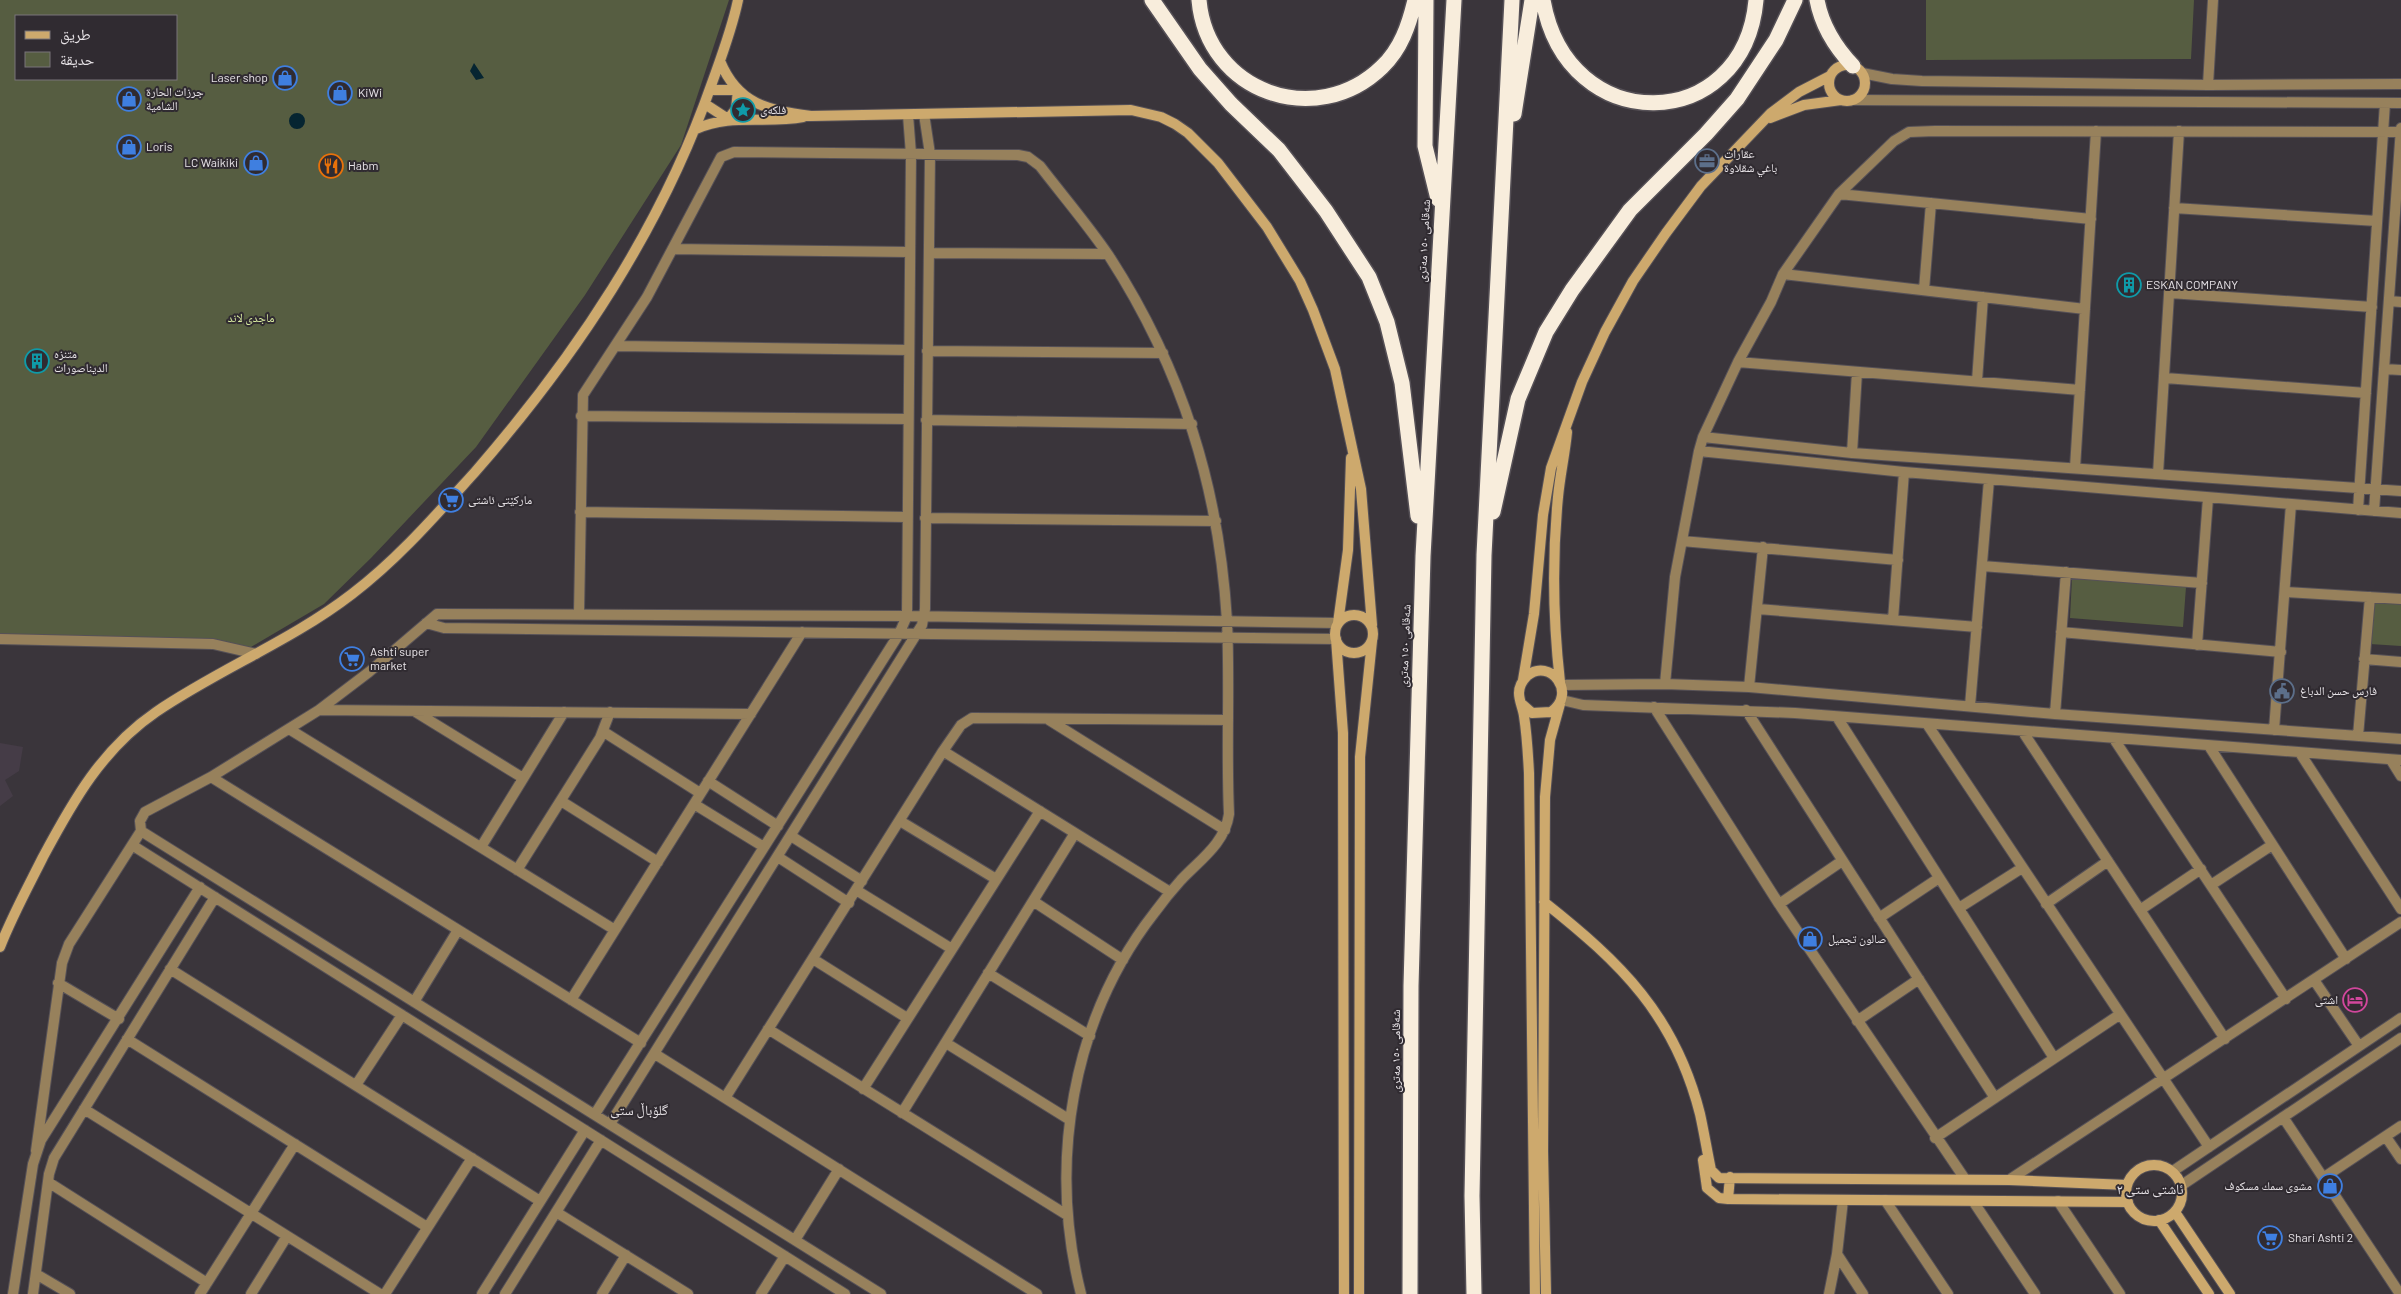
<svg xmlns="http://www.w3.org/2000/svg" width="2401" height="1294" viewBox="0 0 2401 1294" font-family="Barlow,'Noto Naskh Arabic',sans-serif">
	<style>
		.built { fill: #453c47 }
		.green { fill: #565d41; fill-rule: evenodd }
		.water { fill: #062531 }
		.lines { fill: none; stroke-linecap: round; stroke-linejoin: round }
		.street-casing { stroke: #565157; stroke-width: 12 }
		.secondary-casing { stroke: #565157; stroke-width: 12 }
		.highway-casing { stroke: #565157; stroke-width: 18 }
		.street { stroke: #97815c; stroke-width: 10 }
		.secondary { stroke: #cda96d; stroke-width: 10 }
		.highway { stroke: #f8eddc; stroke-width: 15 }
		.labels { text-anchor: middle; stroke-width: 4; stroke-linejoin: round; paint-order: stroke }
		.poi-label { font-size: 12px; fill: #e7e3e7; stroke: #302b31; text-anchor: start }
		.street-label { font-size: 12px; fill: #e7e3e7; stroke: #302b31 }
		.park-label { font-size: 12px; fill: #d9eca0; stroke: #302b31 }
		.neighbourhood-label { font-size: 14px; fill: #e7e3e7; stroke: #302b31 }
	</style>
	<rect width="100%" height="100%" fill="#3a353b"/>
	<path class="built" d="M0 743 23 747 19 771 5 780 13 796 0 806Z"/>
	<path class="green" d="M0 0H729L681 145 585 295 476 447 371 558 324 604 251 647 0 637ZM16 16H176V79H16Z
		M1926 0H2194L2191 59 1926 60Z
		M2072 578 2186 587 2183 627 2070 618Z
		M2374 601 2401 603V646L2370 644Z"/>
	<path class="water" d="M474 63 484 78 476 80 470 71Z
		M289 121a8 8 0 1 1 16 0a8 8 0 1 1-16 0Z"/>
	<g class="lines">
		<g class="street-casing">
			<path id="street" d="M1862 73 1892 79 1922 81 2208 85 2401 84
				M2208 85 2213 0
				M1853 100 2401 103
				M1839 194 2091 219
				M2174 208 2377 221
				M673 249 909 252
				M929 253 1107 254
				M1783 274 2085 309
				M1924 290 1931 203
				M2170 293 2372 307
				M2389 301 2401 302
				M617 346 909 350
				M927 351 1163 353
				M1738 362 2080 390
				M2384 369 2401 370
				M2165 378 2366 393
				M1977 381 1983 297
				M581 416 907 419
				M926 420 1192 424
				M1703 437 1852 453 2401 491
				M1699 451 1904 472 2401 513
				M1852 453 1857 372
				M2075 468 2096 131
				M2158 474 2179 131
				M2358 510 2385 103
				M2374 511 2401 128
				M580 512 906 517
				M925 518 1216 521
				M1682 541 1898 560
				M1982 566 2202 583
				M2285 592 2401 599
				M1758 609 1977 627
				M579 613 583 395 647 297 721 157 734 152 1018 155 1028 157 1040 166C1063 196 1088 225 1109 256 1182 369 1219 487 1227 621 1230 685 1226 750 1229 814 1225 843 1201 859 1181 880 1172 890 1163 901 1155 912 1071 1019 1048 1164 1081 1294
				M1893 620 1904 472
				M426 623 444 628 1336 639
				M2061 632 2281 652
				M0 639 213 644 256 654
				M2197 645 2208 498
				M2364 659 2401 662
				M1665 684 1675 577 1699 451 1703 437 1738 362 1771 302 1783 274 1839 194 1894 141 1909 132 1935 131 2401 132
				M1561 685 1665 684 1749 687 2055 714 2401 739
				M1749 687 1763 547
				M1562 700 1583 705 1795 713 2401 760
				M1970 706 1989 480
				M1654 707 1779 904 1965 1179
				M319 710 751 714
				M1746 710 1995 1098
				M414 711 523 778
				M2055 714 2066 572
				M1837 717 2054 1058
				M1049 720 1225 830
				M1927 724 2209 1147
				M289 729 615 930
				M2274 730 2291 504
				M604 732 700 793
				M2023 732 2225 1039
				M2358 736 2370 597
				M2114 739 2286 999
				M2209 746 2346 959
				M943 751 1170 892
				M2300 753 2401 909
				M2391 760 2401 776
				M211 777 641 1043
				M708 781 778 826
				M561 801 658 862
				M694 804 764 847
				M900 821 996 879
				M141 831 881 1294
				M791 836 862 881
				M132 845 845 1294
				M481 847 564 712
				M778 857 849 903
				M517 870 600 738 610 712
				M2211 885 2272 845
				M856 890 952 949
				M1033 901 1123 960
				M1779 904 1842 861
				M2046 904 2108 861
				M1959 908 2022 868
				M2140 910 2201 869
				M1879 918 1939 878
				M813 959 907 1018
				M170 969 540 1201
				M988 973 1090 1036
				M2314 980 2359 1046
				M58 983 119 1019
				M571 1000 802 632
				M414 1002 458 930
				M1857 1021 1919 979
				M768 1029 1067 1215
				M127 1039 427 1227
				M946 1043 1070 1120
				M655 1054 1037 1294
				M356 1085 402 1015
				M863 1089 1040 811
				M725 1098 943 751 961 725 972 718 1227 720
				M84 1109 380 1294
				M902 1113 1075 833
				M595 1114 899 634 907 616 911 154 908 115
				M2283 1117 2400 1294
				M610 1124 922 625 925 609 930 154 924 114
				M2386 1137 2401 1159
				M1935 1138 2119 1015
				M36 1151 62 963 69 944 141 831 140 821 145 812 211 777 319 710 369 672 437 614 907 616 1338 623
				M2173 1171 2401 1018
				M2323 1178 2401 1126
				M2009 1180 2401 922
				M48 1182 207 1283
				M2182 1185 2401 1038
				M1885 1200 1948 1294
				M1973 1201 2035 1294
				M2058 1201 2120 1294
				M556 1212 688 1294
				M795 1240 839 1169
				M1837 1254 1863 1294
				M36 1274 70 1294
				M13 1294 33 1164 41 1140 200 887
				M33 1294 49 1174 54 1158 215 897
				M200 1294 295 1144
				M251 1294 287 1236
				M385 1294 472 1158
				M482 1294 585 1130
				M505 1294 601 1140
				M602 1294 626 1255
				M761 1294 785 1256
				M1829 1294 1837 1254 1843 1200"/>
		</g>
		<g class="secondary-casing">
			<path id="secondary" d="M720 61C738 105 768 110 811 116L1131 110 1161 117 1175 124 1188 133 1218 163 1267 227 1300 281 1313 310 1335 369 1361 489 1372 625
				M1829 83a18 18 0 1 1 36 0a18 18 0 1 1-36 0Z
				M705 104 728 119 736 109 738 90H710
				M1770 118 1804 105 1841 100
				M696 129C730 113 766 124 803 117
				M1335 634a19 19 0 1 1 38 0a19 19 0 1 1-38 0Z
				M1338 623 1348 550 1351 458
				M1336 639 1343 733 1344 1294
				M1523 680 1534 614 1543 515 1551 468 1582 382 1605 332 1633 281 1666 233 1701 186 1771 113 1799 92 1830 76
				M1560 682C1553 620 1552 559 1558 497 1560 475 1565 454 1567 432
				M1523 705 1532 713 1551 712C1578 693 1550 657 1527 676 1522 681 1519 687 1519 693 1519 701 1523 708 1524 716 1527 735 1528 754 1529 773L1535 1294
				M1544 902C1621 963 1675 1015 1700 1114 1704 1132 1707 1151 1711 1170L1719 1178 2009 1180 2127 1185
				M0 947C12 916 28 887 43 857 73 801 102 749 156 712 219 669 291 641 352 594 398 559 436 515 475 472 576 356 661 229 712 83 722 55 732 29 738 0
				M1703 1160 1707 1188 1719 1198 1728 1199 2128 1202
				M2126 1193a28 28 0 1 1 56 0a28 28 0 1 1-56 0Z
				M1728 1199 1730 1177
				M2175 1212 2230 1294
				M2159 1220 2209 1294
				M1359 1294 1360 757 1372 641
				M1546 1294 1543 1151 1545 797 1550 740 1560 704"/>
		</g>
		<g class="highway-casing">
			<path id="highway" d="M1152 0 1200 69 1231 104 1279 150 1326 211 1369 277 1387 322 1402 383 1418 516
				M1199 0C1207 92 1316 131 1382 67 1401 49 1409 25 1415 0
				M1426 0 1425 146 1438 199
				M1543 0C1567 139 1744 135 1756 0
				M1817 0C1822 27 1835 47 1853 66
				M1514 114 1532 0
				M1493 512 1518 399 1546 332 1572 290 1630 210 1706 134 1737 99 1776 40 1795 0
				M1410 1294 1411 986 1423 556 1454 0
				M1474 1294 1472 1196 1484 555 1512 0"/>
		</g>
		<use href="#street" class="street"/>
		<use href="#secondary" class="secondary"/>
		<use href="#highway" class="highway"/>
	</g>
	<defs>
		<g id="shop-ring" transform="scale(1.25)"><circle r="9.5" fill="#302b31" stroke="#3f7fe0" stroke-width="1.5"/><path d="M-5-2.5h2.3a2.7 3.5 0 0 1 5.4 0H5L5.5 6h-11ZM-1.5-2.5h3a1.5 2.3 0 0 0-3 0Z" fill="#3f7fe0"/></g>
		<g id="sight-ring" transform="scale(1.25)"><circle r="9.5" fill="#302b31" stroke="#0f9aa8" stroke-width="1.5"/><path d="M0-6L1.8-2.2L6-1.7L2.9 1.2L3.7 5.4L0 3.3L-3.7 5.4L-2.9 1.2L-6-1.7L-1.8-2.2Z" fill="#0f9aa8"/></g>
		<g id="office-ring" transform="scale(1.25)"><circle r="9.5" fill="#302b31" stroke="#5c6f8a" stroke-width="1.5"/><path d="M-6-3h4V-5.5h4V-3h4V5H-6ZM-1-4.5V-3h2v-1.5ZM-6 0V1H6V0Z" fill="#5c6f8a"/></g>
		<g id="restaurant-ring" transform="scale(1.25)"><circle r="9.5" fill="#302b31" stroke="#e8710a" stroke-width="1.5"/><path d="M-5-6h1v4h1v-4h1v4h1v-4h1v5L-1.5 .5V6h-2V.5L-5-1ZM5-6V6H3V1.5H1.5Q1.5-4 5-6Z" fill="#e8710a"/></g>
		<g id="building-ring" transform="scale(1.25)"><circle r="9.5" fill="#302b31" stroke="#0f9aa8" stroke-width="1.5"/><path d="M-4-6H4V6H1V3H-1V6H-4ZM-2.5-4.3h1.7v1.8h-1.7ZM.8-4.3h1.7v1.8H.8ZM-2.5-1h1.7V.8h-1.7ZM.8-1h1.7V.8H.8Z" fill="#0f9aa8"/></g>
		<g id="supermarket-ring" transform="scale(1.25)"><circle r="9.5" fill="#302b31" stroke="#3f7fe0" stroke-width="1.5"/><path d="M-6-5.5h2.5l.6 2H6L4.5 2H-2.5L-4.4-4H-6ZM-1.5 3.2a1.3 1.3 0 1 0 .1 0ZM3 3.2a1.3 1.3 0 1 0 .1 0Z" fill="#3f7fe0"/></g>
		<g id="civic-ring" transform="scale(1.25)"><circle r="9.5" fill="#302b31" stroke="#5c6f8a" stroke-width="1.5"/><path d="M-.6-6.5H3V-4.5H.6V-3L4-1V1h2V6H-6V1h2V-1L-.6-3ZM-1.2 2.5V6h2.4V2.5Z" fill="#5c6f8a"/></g>
		<g id="hotel-ring" transform="scale(1.25)"><circle r="9.5" fill="#302b31" stroke="#d1479c" stroke-width="1.5"/><path d="M-6-4.5h1.5V1H6V5H4.5V3h-9V5H-6ZM-4 0a1.8 1.8 0 1 1 3.6 0ZM.5 0V-2.5h3Q6-2.5 6 0Z" fill="#d1479c"/></g>
	</defs>
	<g fill-rule="evenodd">
		<use href="#shop-ring" x="285" y="78"/>
		<use href="#shop-ring" x="340" y="93"/>
		<use href="#shop-ring" x="129" y="99"/>
		<use href="#sight-ring" x="743" y="110"/>
		<use href="#shop-ring" x="129" y="147"/>
		<use href="#office-ring" x="1707" y="161"/>
		<use href="#shop-ring" x="256" y="163"/>
		<use href="#restaurant-ring" x="331" y="166"/>
		<use href="#building-ring" x="2129" y="285"/>
		<use href="#building-ring" x="37" y="361"/>
		<use href="#supermarket-ring" x="451" y="500"/>
		<use href="#supermarket-ring" x="352" y="659"/>
		<use href="#civic-ring" x="2282" y="691"/>
		<use href="#shop-ring" x="1810" y="939"/>
		<use href="#hotel-ring" x="2355" y="1000"/>
		<use href="#shop-ring" x="2330" y="1186"/>
		<use href="#supermarket-ring" x="2270" y="1238"/>
	</g>
	<g class="labels">
		<g class="poi-label">
			<text x="268" y="82" text-anchor="end">Laser shop</text>
			<text x="146" y="96">جرزات الحارة<tspan x="146" dy="14">الشامية</tspan></text>
			<text x="358" y="97">KiWi</text>
			<text x="760" y="114">فلکەی</text>
			<text x="146" y="151">Loris</text>
			<text x="1724" y="158">عقارات<tspan x="1724" dy="14">باغي شقلاوة</tspan></text>
			<text x="238" y="167" text-anchor="end">LC Waikiki</text>
			<text x="348" y="170">Habm</text>
			<text x="2146" y="289">ESKAN COMPANY</text>
			<text x="54" y="358">متنزه<tspan x="54" dy="14">الديناصورات</tspan></text>
			<text x="468" y="504">مارکێتی ئاشتی</text>
			<text x="370" y="656">Ashti super<tspan x="370" dy="14">market</tspan></text>
			<text x="2300" y="695">فارس حسن الدباغ</text>
			<text x="1828" y="943">صالون تجميل</text>
			<text x="2338" y="1004" text-anchor="end">اشتی</text>
			<text x="2312" y="1190" text-anchor="end">مشوى سمك مسكوف</text>
			<text x="2288" y="1242">Shari Ashti 2</text>
		</g>
		<g class="street-label">
			<text transform="translate(1424 241) rotate(-87)" y="4">شەقامی ١٥٠ مەتری</text>
			<text transform="translate(1405 646) rotate(-88)" y="4">شەقامی ١٥٠ مەتری</text>
			<text transform="translate(1396 1051) rotate(-90)" y="4">شەقامی ١٥٠ مەتری</text>
		</g>
		<g class="park-label">
			<text x="251" y="322">ماجدی لاند</text>
		</g>
		<g class="neighbourhood-label">
			<text x="639" y="1115">گلۆباڵ ستی</text>
			<text x="2150" y="1194">ئاشتی ستی ٢</text>
		</g>
	</g>
	<rect x="15" y="15" width="162" height="65" fill="#302b31" stroke="#79757a"/>
	<rect x="25" y="31" width="25" height="8" fill="#cda96d" stroke="#79757a"/>
	<text x="60" y="40" font-size="15" fill="#e7e3e7">طريق</text>
	<rect x="25" y="52" width="25" height="15" fill="#565d41" stroke="#79757a"/>
	<text x="60" y="65" font-size="15" fill="#e7e3e7">حديقة</text>
</svg>
